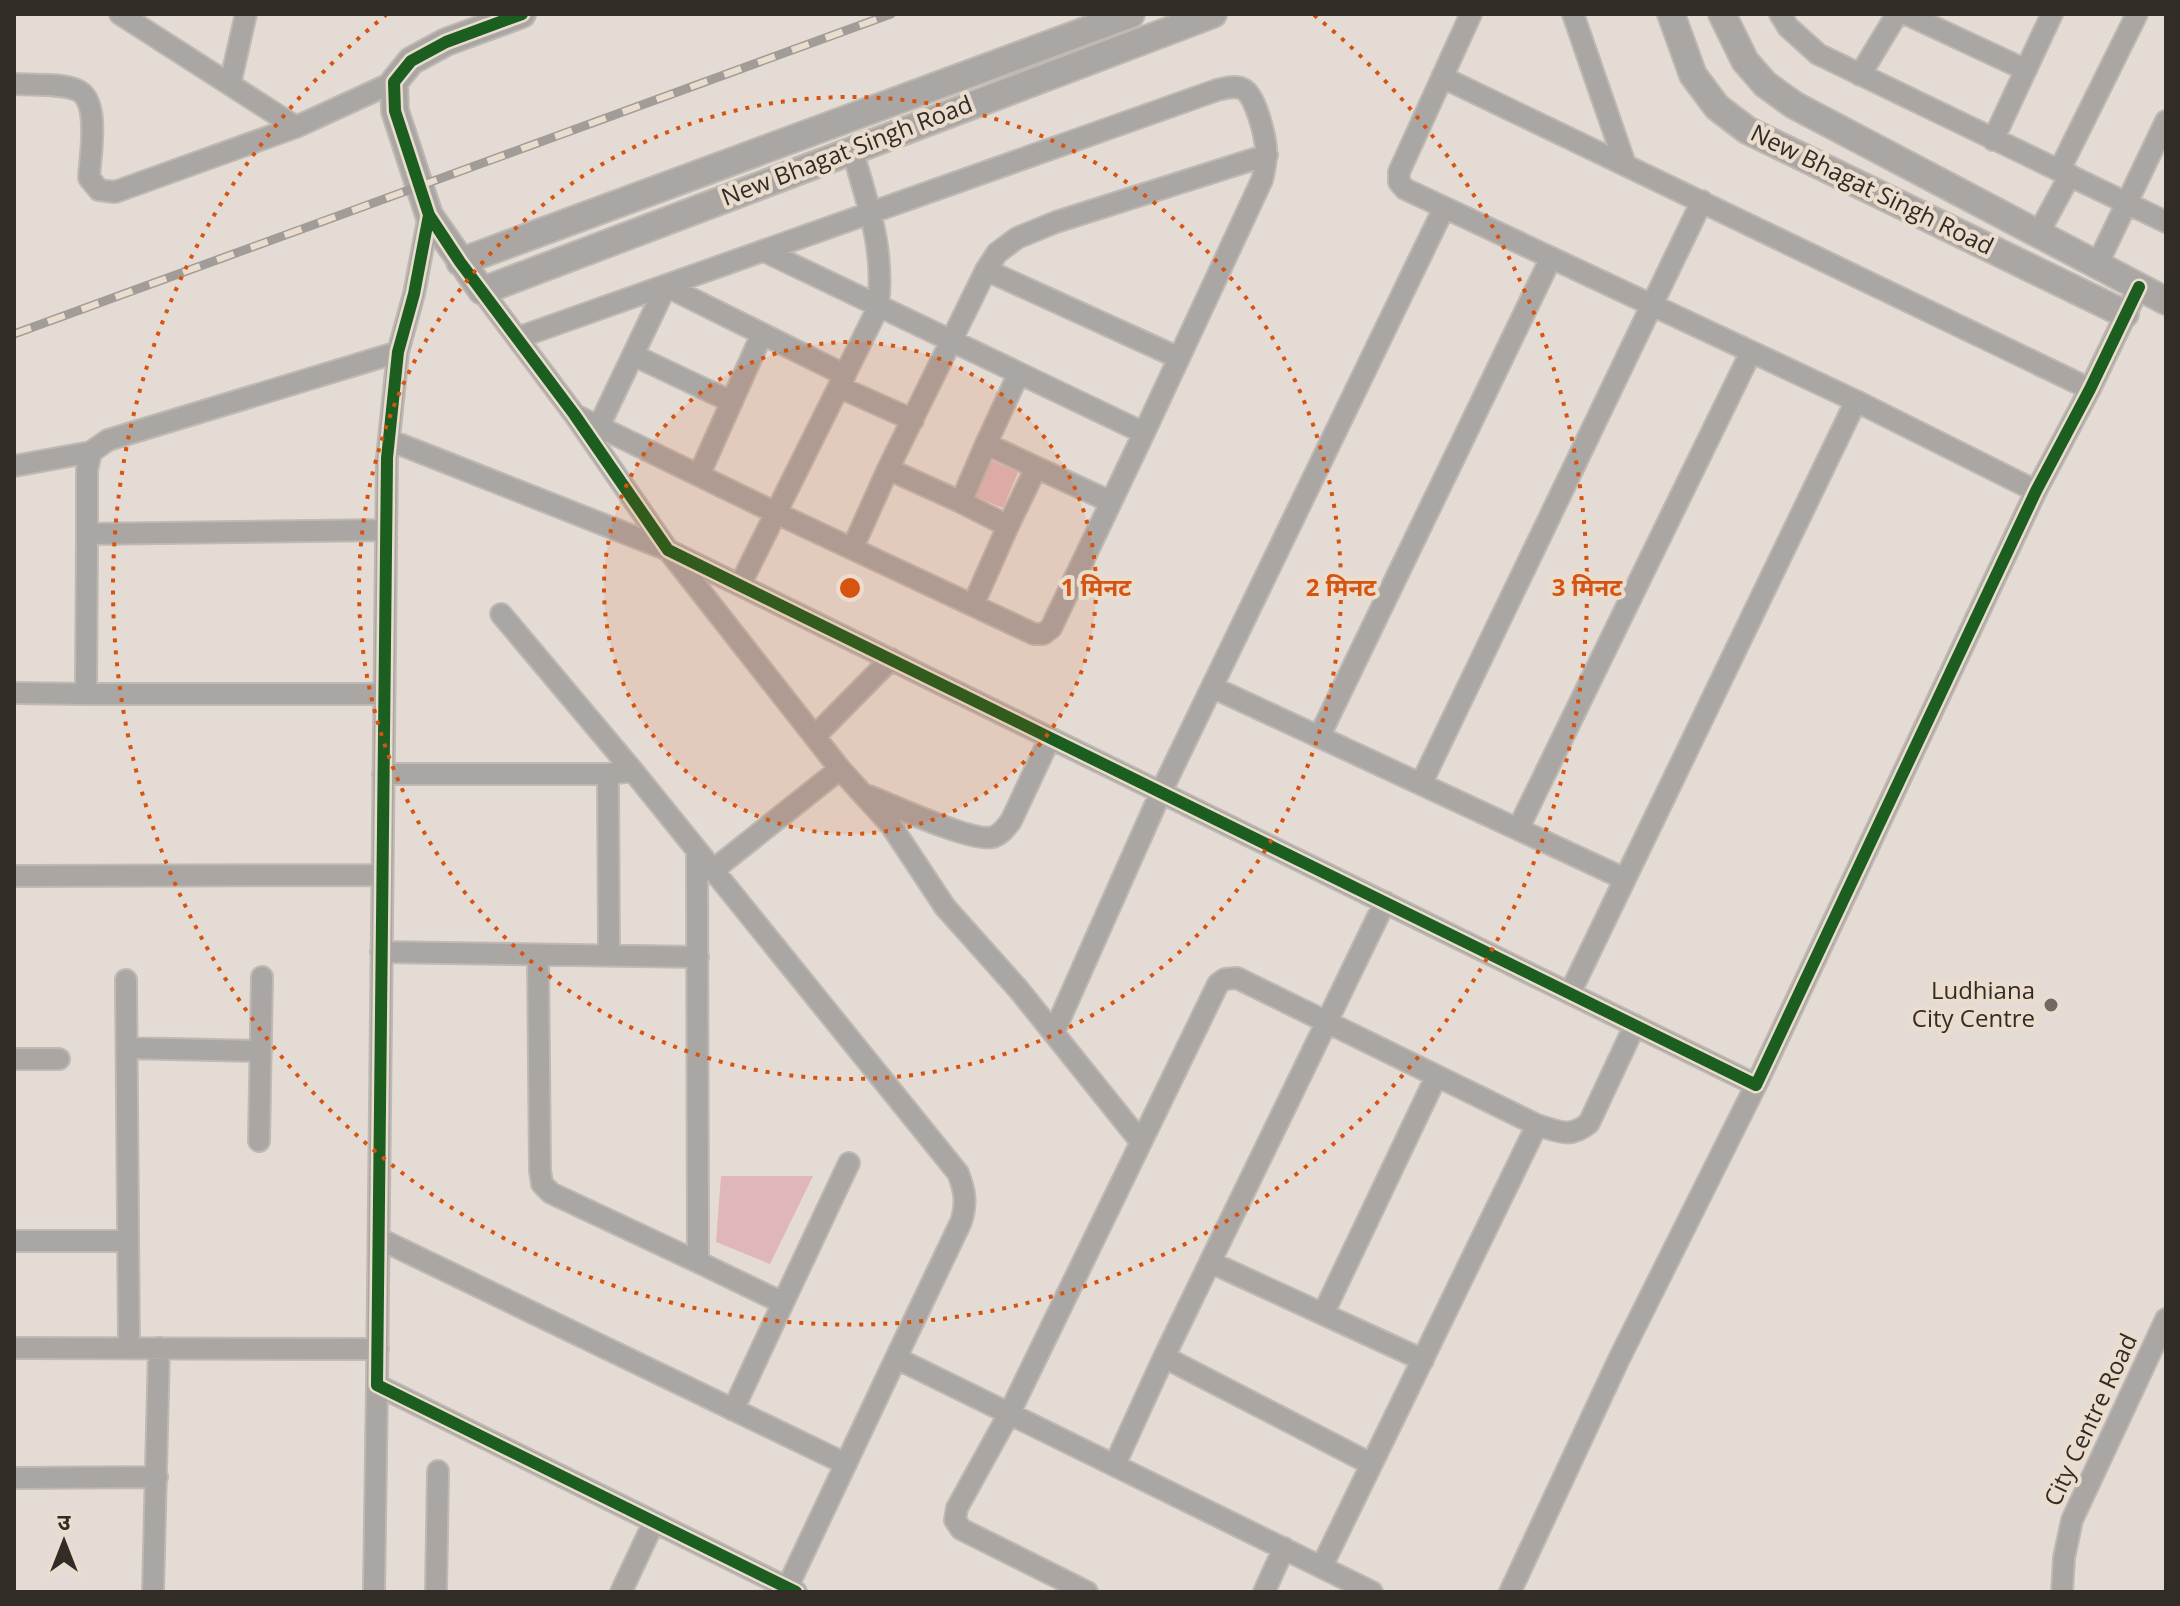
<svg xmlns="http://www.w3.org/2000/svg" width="2180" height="1606" viewBox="0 0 2180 1606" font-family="'Open Sans','Noto Sans Devanagari',sans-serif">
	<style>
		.green { fill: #dfb7bb }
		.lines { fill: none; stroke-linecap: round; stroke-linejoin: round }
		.minor-casing { stroke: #bfb9b3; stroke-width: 24 }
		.tertiary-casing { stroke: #bfb9b3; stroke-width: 30 }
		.minor { stroke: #aaa6a3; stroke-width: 20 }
		.tertiary { stroke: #aaa6a3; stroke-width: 26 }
		.rail-casing { stroke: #a29c98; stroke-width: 9 }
		.rail { stroke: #ebddcd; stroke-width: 6; stroke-dasharray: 18; stroke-linecap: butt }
		.cycleway-casing { stroke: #ebddcd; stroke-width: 17 }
		.cycleway { stroke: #1b5e20; stroke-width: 12 }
		.ring { fill: none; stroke: #d6540f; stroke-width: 4; stroke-dasharray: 4 8 }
		.poi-dot { fill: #706a63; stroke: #ebddcd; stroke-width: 3 }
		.labels { text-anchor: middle; stroke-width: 8; stroke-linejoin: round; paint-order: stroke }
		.street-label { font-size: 24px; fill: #312c26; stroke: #ebddcd }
		.poi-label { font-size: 24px; fill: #312c26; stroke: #ebddcd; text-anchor: end }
		.centre { fill: #d6540f; stroke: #ebddcd; stroke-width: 4 }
		.ring-label { font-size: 24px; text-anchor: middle; font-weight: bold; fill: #d6540f; stroke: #ebddcd; stroke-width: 8; stroke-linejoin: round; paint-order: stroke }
	</style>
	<rect width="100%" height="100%" fill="#e4dcd4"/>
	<path class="green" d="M990 460 1018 472 1003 508 975 496Z
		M721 1176H813L770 1264 716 1242Z"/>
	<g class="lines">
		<g class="minor-casing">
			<path id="minor" d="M120 14 296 127
				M1471 14 1399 172V182L1405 189 1856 401 2036 491
				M1573 14 1625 164
				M1780 14 1788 27 1818 54 2166 222
				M1906 14 2026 70
				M1860 75 1897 14
				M1442 77 2090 389
				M14 84C33 85 59 83 77 90 101 100 90 156 89 178L99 190 115 192 296 127 394 82
				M230 84 246 14
				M1993 140 2052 14
				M2060 169 2137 14
				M429 215 414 294 398 352 387 458 377 1385 796 1592
				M2038 234 2070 175
				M2097 265 2166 121
				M986 270 1179 358
				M482 291 574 414 668 550 1756 1085 2036 491 2090 389 2139 287
				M517 338 1217 90C1225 88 1235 85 1243 89 1256 95 1267 141 1266 155 1266 163 1264 172 1262 180L1144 433
				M633 355 732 402
				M1018 375 986 444 1111 502
				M839 387 913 420
				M577 416 776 513 1034 634H1043L1051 628 1144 433 764 251
				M599 426 666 286 845 375
				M389 440 668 550 840 769 712 871
				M14 466 91 452
				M888 469 961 502 986 444
				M699 475 762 334
				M961 502 1008 526 1036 468
				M385 530 87 534V470L91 452 108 440 398 352
				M87 534 86 694H383
				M853 547 888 469 986 270 997 253 1017 238 1056 222 1267 155
				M740 585 878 308C885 248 868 206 852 149
				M973 605 1008 526
				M501 614 633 771 958 1173C965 1191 967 1203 961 1222L896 1358
				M1212 687 1625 879
				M14 693 86 694
				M815 736 891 659
				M1319 737 1551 258
				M840 769 890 824 945 907 1019 990 1141 1142
				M383 774H608L633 771
				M608 774 609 956
				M1421 784 1702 201
				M869 796C892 805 973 843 993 837 1002 834 1006 827 1011 821L1050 738
				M1518 829 1751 352
				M14 876 381 875
				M381 952 698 957
				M538 955 540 1170 542 1184 551 1193 698 1262 697 852
				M126 980 129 1348
				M1570 993 1856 401
				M1054 1032 1161 792 1444 208
				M127 1048 261 1051
				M14 1059H59
				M259 1141 262 977
				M380 1239 846 1464
				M14 1241H128
				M698 1262 783 1303 849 1163
				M1210 1262 1323 1314
				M14 1348 378 1349
				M1164 1357 1371 1464
				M1423 1360 1323 1314 1436 1077
				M733 1410 783 1303
				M1115 1464 1164 1357 1385 902
				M14 1478 157 1477
				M1322 1566 1537 1125C1558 1131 1570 1139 1589 1123L1635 1025
				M787 1588 896 1358 1372 1592
				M153 1592 159 1348
				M374 1592 377 1385
				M436 1592 438 1471
				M621 1592 654 1522
				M1087 1592 961 1529 955 1520 957 1508 1010 1412 1218 984 1225 979 1237 978 1537 1125
				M1264 1592 1284 1548
				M1510 1592 1619 1359 1756 1085
				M2062 1592 2064 1558 2072 1520 2166 1319"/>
		</g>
		<g class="tertiary-casing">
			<path id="tertiary" d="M522 14 446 42 411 61 394 82 395 111 429 215 482 291 1213 14
				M1671 14 1693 75 1717 107 1747 130 2125 314
				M1722 14 1745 61 1765 84 1794 105 2166 301
				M460 262 1131 14"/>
		</g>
		<use href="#minor" class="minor"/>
		<use href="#tertiary" class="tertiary"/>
		<g class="rail-casing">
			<path id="rail" d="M14 334 891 14"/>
		</g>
		<use href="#rail" class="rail"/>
		<g class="cycleway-casing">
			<path id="cycleway" d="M522 14 446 42 411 61 394 82 395 111 429 215 460 262 574 414 668 550 1756 1085 2036 491 2090 389 2139 287
				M429 215 414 294 398 352 387 458 377 1385 796 1592"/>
		</g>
		<use href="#cycleway" class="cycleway"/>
	</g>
	<circle cx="850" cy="588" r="246" fill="#d6540f" fill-opacity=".12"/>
	<g class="ring">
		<circle cx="850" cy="588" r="246"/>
		<circle cx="850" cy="588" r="491"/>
		<path d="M1314 15A737 737 0 1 1 386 15"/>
	</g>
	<circle class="poi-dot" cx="2051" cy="1005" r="8"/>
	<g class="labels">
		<g class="street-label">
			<text transform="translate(847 151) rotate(-21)" y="8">New Bhagat Singh Road</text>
			<text transform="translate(1872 190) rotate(26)" y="8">New Bhagat Singh Road</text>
			<text transform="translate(2091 1420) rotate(-65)" y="8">City Centre Road</text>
		</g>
		<g class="poi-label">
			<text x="2035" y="999">Ludhiana<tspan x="2035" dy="28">City Centre</tspan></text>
		</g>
	</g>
	<circle cx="850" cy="588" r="12" class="centre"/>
	<g class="ring-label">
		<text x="1096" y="596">1 मिनट</text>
		<text x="1341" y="596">2 मिनट</text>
		<text x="1587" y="596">3 मिनट</text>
	</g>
	<rect width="2180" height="1606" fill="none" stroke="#312c26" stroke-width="32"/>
	<g transform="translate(64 1542)" stroke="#ebddcd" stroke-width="6" paint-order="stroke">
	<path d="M0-6L14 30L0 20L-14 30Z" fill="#312c26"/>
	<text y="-12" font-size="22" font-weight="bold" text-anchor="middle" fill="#312c26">उ</text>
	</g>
</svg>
